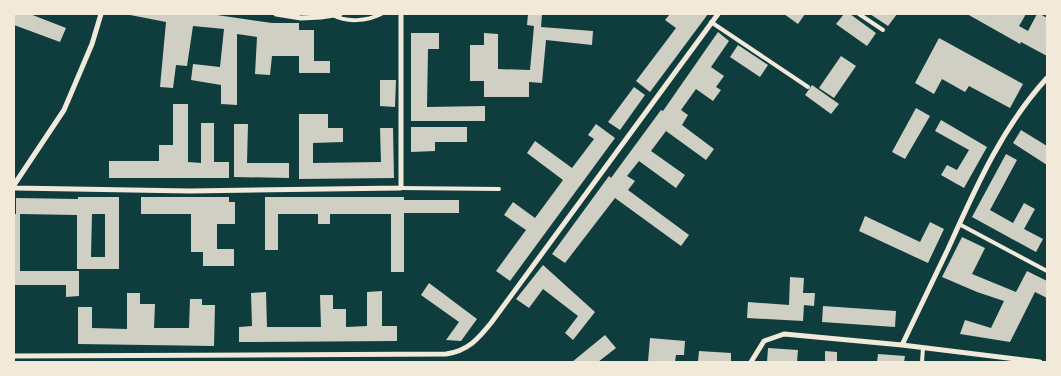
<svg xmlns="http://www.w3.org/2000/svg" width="1061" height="376" viewBox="0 0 1061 376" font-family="Lato,sans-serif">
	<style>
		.building { fill: #cfcfc3; fill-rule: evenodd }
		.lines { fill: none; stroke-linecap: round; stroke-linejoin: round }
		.service { stroke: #f1e9da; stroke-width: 4 }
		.minor { stroke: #f1e9da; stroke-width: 5 }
	</style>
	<rect width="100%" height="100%" fill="#0f3d3e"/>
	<path class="building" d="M14 14H30L66 28 60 42 14 25Z
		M125 14H210L272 23H299V30H314V61H330V73H299V56H272L270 75 255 74 257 37 237 34V105L221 104V85L191 80 193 64 220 67 224 29 193 26 187 66 176 65 173 88 160 87 166 22Z
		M528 14H542L541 27 593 31 592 45 546 40 542 83 529 82V97H484V81H470V45H484V33L498 34V69L530 70 534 26 527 25Z
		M670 14H708L650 92 636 81 676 28 665 20Z
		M784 14H805L798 24Z
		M844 14H850L876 33 867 46 836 24Z
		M870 14H897L888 26Z
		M967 14H1026L1019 26 1028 31 1037 14H1040L1047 18V56L1021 42 1020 44Z
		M718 32 729 41 711 67 724 76 716 87 721 90 713 101 696 89 681 110 688 115 682 125 714 149 706 160 666 131 651 151 685 175 676 188 639 161 627 176 635 181 628 190 689 235 681 246 615 198 565 263 552 254 609 176 611 178 661 110 663 111Z
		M411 33H439V49H428L427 107 485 106V121H411Z
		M939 38 1023 84 1010 108 969 86 965 92 942 79 934 94 915 83Z
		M738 45 768 65 760 77 730 57Z
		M841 56 856 66 834 98 819 88Z
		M380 80H396L395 107 380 106Z
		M812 85 839 104 831 114 805 95Z
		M634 87 645 95 620 130 608 122Z
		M173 104H188V162L201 163V123H214V162H229V178H109V161H159V145H173Z
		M916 108 930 116 905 159 892 152Z
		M299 114H328V128H343V142L313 143V163L381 162 380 128H393L394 178 299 179Z
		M941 120 987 147 964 188 941 175 947 165 957 170 969 150 935 131Z
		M234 124H248L247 163H289V178L234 177Z
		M596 124 615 138 510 281 496 271 526 230 504 215 513 202 535 218 563 180 527 153 535 141 572 168 594 139 588 135Z
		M411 127H467V142H435V151L411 152Z
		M1021 130 1047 146V165L1013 143Z
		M1006 154 1017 160 990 210 1013 223 1024 203 1035 209 1024 229 1043 239 1036 252 972 217Z
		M78 197H119V269H77V215L20 214V271H79V296L66 297V285H14V214H16V198L78 199ZM92 214H105V257H91Z
		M141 197H229V202H235V224H217V249H234V266H203V252H191V214H141Z
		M265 197H404V200H459V213H404V272H391V214H330V224H318V214H278V250H265Z
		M865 216 920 242 930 222 944 229 928 263 859 231Z
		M962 237 985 248 972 274 1016 292 1027 271 1047 281V298L1035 292 1010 342 960 334 965 320 991 328 1004 301 977 292 942 277Z
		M543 265 595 312 573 340 565 333 578 316 543 289 529 308 516 299Z
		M790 277 804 278 803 293H815L814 306 804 305 803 321 747 318 748 302 789 305Z
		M429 283 477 319 461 341 446 340 459 322 421 295Z
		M382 291V326H397V341L239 342V327L252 326 251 293 266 292 267 327H321L320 295H333V309H346V327L367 326V292Z
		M127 293H140V304H155L154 328H189L190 299H202V305H215L214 346 78 344V307H92V328L127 329Z
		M823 306 896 311 895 327 822 322Z
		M605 335 616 348 598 362H572Z
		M650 338 685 341 684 355H676L675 362H648Z
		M768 348 798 350 797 362H767Z
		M699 351 731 353V362H698Z
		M825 351 837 352V362H825Z
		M878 354 905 356 904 362H877Z"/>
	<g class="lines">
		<path class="service" d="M859 14 883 30
			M333 15C347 23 367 21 381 14
			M711 22 808 87
			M401 188 499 189
			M959 224 1047 271
			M922 362 923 348"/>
		<path class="minor" d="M276 14 301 18 321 17 322 14
			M321 17 340 14
			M14 185 64 110 92 44 101 14
			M14 188 190 191 401 188V14
			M902 345C917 313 933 281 948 249 975 189 1002 127 1047 78
			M14 356 446 354C468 351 478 339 491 323L718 14
			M751 362 764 341 784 334 902 345 1040 362"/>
	</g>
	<rect width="1061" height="376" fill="none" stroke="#f1e9da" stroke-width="30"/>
</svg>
